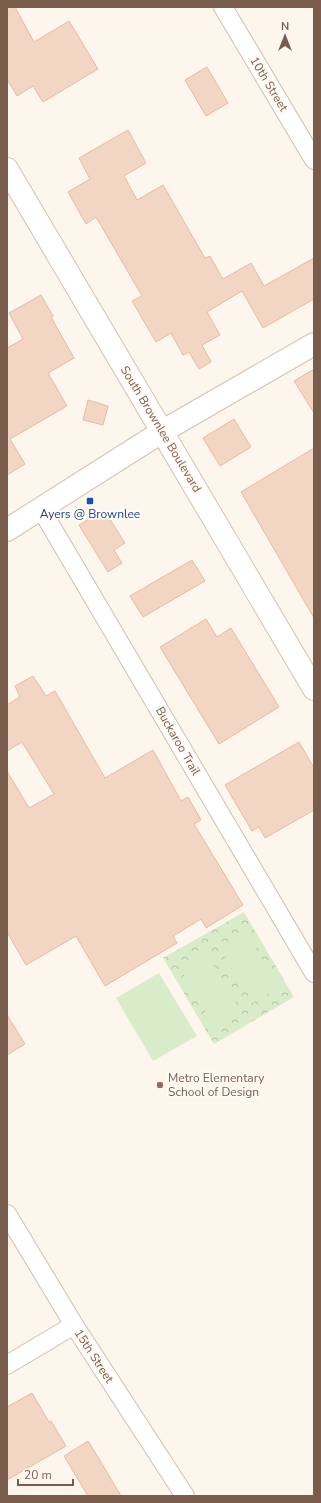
<svg xmlns="http://www.w3.org/2000/svg" width="321" height="1503" viewBox="0 0 321 1503" font-family="'Nunito Sans',sans-serif">
	<style>
		.park { fill: url(#park-crowns) }
		.pitch { fill: #d8ecc9 }
		.building { fill: #f3d5c3; stroke: #e6bba3 }
		.lines { fill: none; stroke-linecap: round; stroke-linejoin: round }
		.street-casing { stroke: #d1beb0; stroke-width: 20 }
		.secondary-casing { stroke: #d6c0b0; stroke-width: 24 }
		.street { stroke: #fff; stroke-width: 18 }
		.secondary { stroke: #fff; stroke-width: 22 }
		.transit-dot { fill: #1a4fb4; stroke: #fffaf3; stroke-width: 1.5 }
		.education-dot { fill: #8d6e63; stroke: #fffaf3; stroke-width: 1.5 }
		.labels { text-anchor: middle; stroke-width: 4; stroke-linejoin: round; paint-order: stroke }
		.street-label { font-size: 12px; fill: #7a5c4d; stroke: #fffaf3 }
		.transit-label { font-size: 12px; fill: #164399; stroke: #fffaf3 }
		.education-label { font-size: 12px; fill: #785e54; stroke: #fffaf3; text-anchor: start }
	</style>
	<defs>
		<pattern id="park-crowns" width="20" height="18" patternUnits="userSpaceOnUse"><rect width="20" height="18" fill="#d8ecc9"/><path d="M2 6a3 3 0 1 1 6 0M12 15a3 3 0 1 1 6 0" fill="none" stroke="#b4c2a5"/></pattern>
	</defs>
	<rect width="100%" height="100%" fill="#fdf6ec"/>
	<path class="park" d="M244 912 294 997 214 1044 163 958Z"/>
	<path class="pitch" d="M246 931 279 987 253 1003 219 947Z
		M207 954 240 1010 214 1026 181 970Z
		M159 973 197 1036 153 1061 116 998Z"/>
	<path class="building" d="M7 7H15L34 42 69 21 98 69 43 102 33 86 17 96 7 79Z
		M207 67 228 103 206 116 185 80Z
		M128 130 146 163 124 176 137 200 163 185 205 258 210 256 223 279 251 263 264 286 314 258V299L263 328 242 291 207 312 220 335 202 345 211 362 199 369 189 352 183 355 171 333 156 342 132 301 142 296 96 217 86 224 68 192 90 179 79 158Z
		M41 295 53 316 51 317 74 358 48 373 67 406 10 439 25 464 7 475V348L23 339 9 313Z
		M314 369V413L294 381Z
		M88 400 108 406 103 425 83 420Z
		M234 419 251 447 220 466 203 438Z
		M314 448V618L241 492Z
		M104 510 125 543 114 550 122 563 108 572 79 525Z
		M192 560 205 581 143 617 130 596Z
		M206 619 217 637 231 628 279 707 219 744 160 647Z
		M33 676 46 696 55 691 105 778 153 750 181 801 188 797 201 820 194 824 243 905 206 928 201 919 173 936 177 943 105 986 76 936 26 965 7 932V771L29 808 54 794 22 742 7 751V705L20 697 15 686Z
		M299 742 314 768V810L265 838 259 827 252 831 225 785Z
		M7 1015 25 1044 7 1055Z
		M32 1393 49 1422 51 1421 66 1446 7 1480V1407Z
		M88 1441 98 1457 121 1496H88L64 1456Z"/>
	<g class="lines">
		<g class="street-casing">
			<path id="street" d="M223 7 314 160
				M41 509 314 973
				M7 1214 74 1325 185 1496
				M7 1365 74 1325"/>
		</g>
		<g class="secondary-casing">
			<path id="secondary" d="M7 169 314 689
				M7 530 163 431 314 344"/>
		</g>
		<use href="#street" class="street"/>
		<use href="#secondary" class="secondary"/>
	</g>
	<rect class="transit-dot" x="86" y="497" width="8" height="8" rx="2"/>
	<circle class="education-dot" cx="160" cy="1085" r="4"/>
	<g class="labels">
		<g class="street-label">
			<text transform="translate(269 84) rotate(59)" y="4">10th Street</text>
			<text transform="translate(161 429) rotate(59)" y="4">South Brownlee Boulevard</text>
			<text transform="translate(178 741) rotate(60)" y="4">Buckaroo Trail</text>
			<text transform="translate(94 1356) rotate(57)" y="4">15th Street</text>
		</g>
		<g class="transit-label">
			<text x="90" y="518">Ayers @ Brownlee</text>
		</g>
		<g class="education-label">
			<text x="168" y="1082">Metro Elementary<tspan x="168" dy="14">School of Design</tspan></text>
		</g>
	</g>
	<rect width="321" height="1503" fill="none" stroke="#7a5c4d" stroke-width="16"/>
	<g transform="translate(285 36)" stroke="#fffaf3" stroke-width="3" paint-order="stroke">
	<path d="M0-3L7 15L0 10L-7 15Z" fill="#7a5c4d"/>
	<text y="-6" font-size="11" font-weight="bold" text-anchor="middle" fill="#7a5c4d">N</text>
	</g>
	<path d="M18 1479v6h55v-6" fill="none" stroke="#7a5c4d" stroke-width="2"/>
	<text x="24" y="1479" font-size="12" fill="#7a5c4d" stroke="#fffaf3" stroke-width="3" paint-order="stroke">20 m</text>
</svg>
